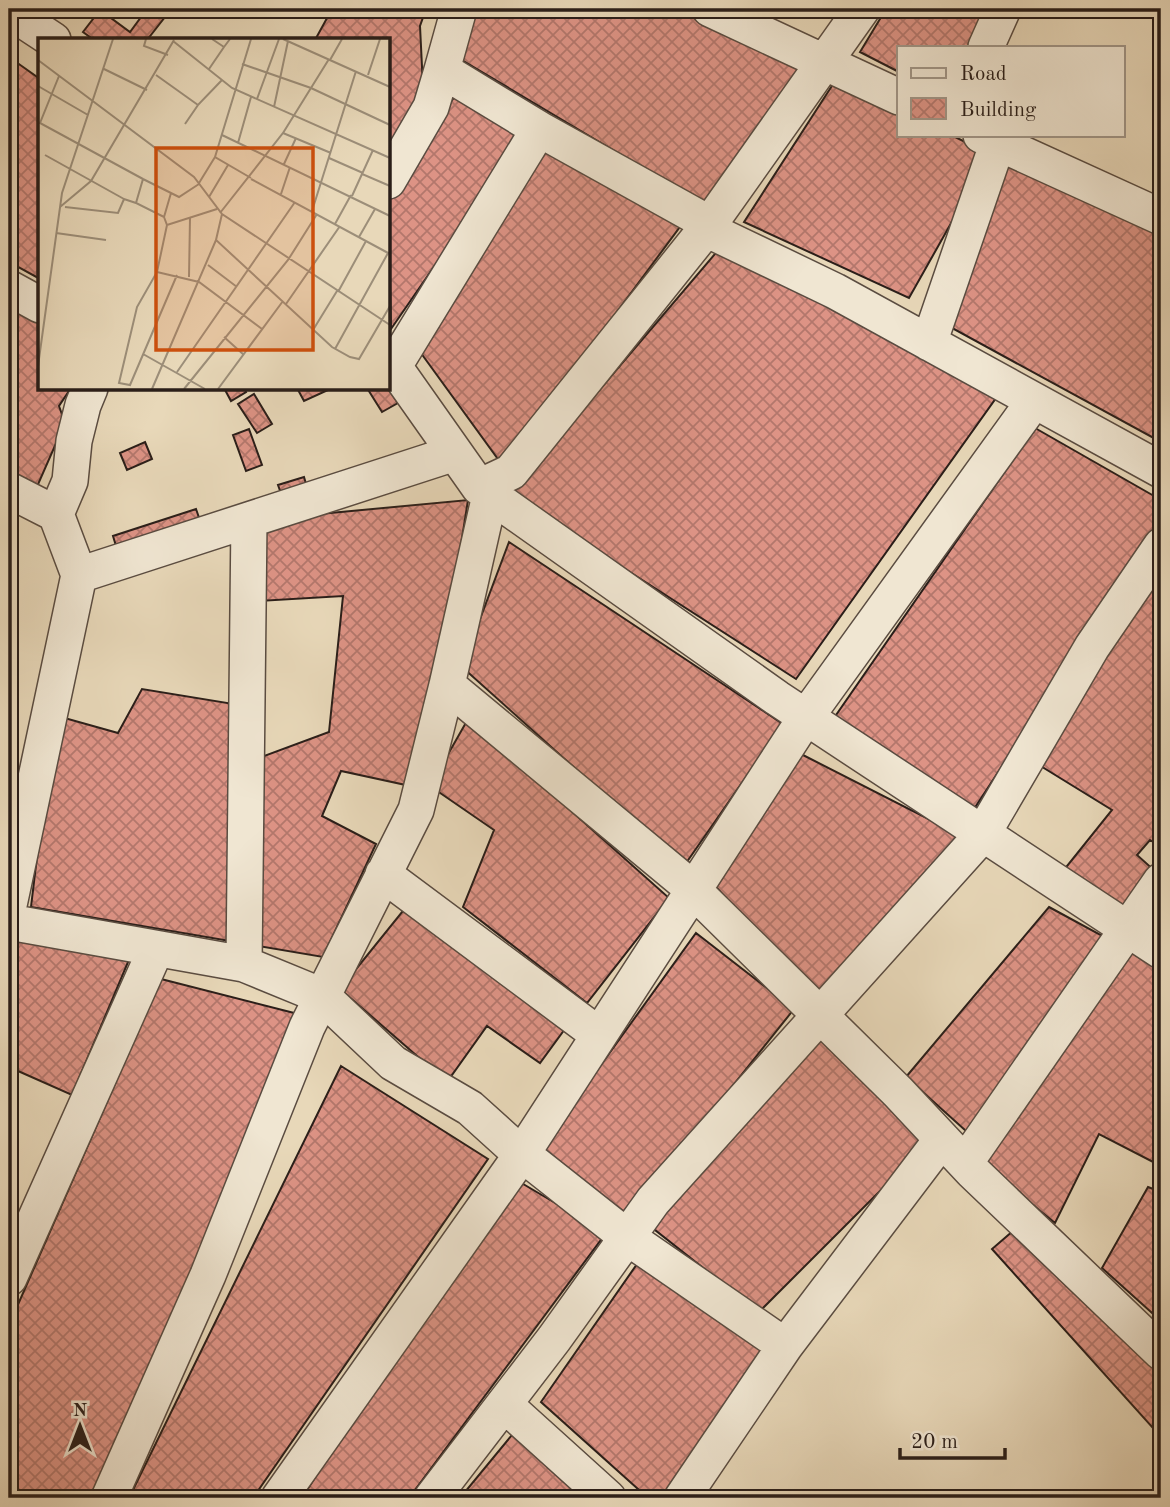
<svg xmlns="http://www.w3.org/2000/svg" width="1170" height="1507" viewBox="0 0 1170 1507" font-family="'Old Standard TT',serif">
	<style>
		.building { fill: url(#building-cross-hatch); stroke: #2a1e19; stroke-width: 2 }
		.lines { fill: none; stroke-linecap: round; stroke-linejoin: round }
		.minor-casing { stroke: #5a4c41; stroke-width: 38 }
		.minor { stroke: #f0e6d2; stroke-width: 35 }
		.inset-road { fill: none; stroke: #9c8e79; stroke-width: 2 }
		.view { fill: #cc500e; fill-opacity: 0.15; stroke: #cc500e; stroke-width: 3.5 }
		.inset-edge { fill: none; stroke: #2a1e19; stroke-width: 3.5 }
	</style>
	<defs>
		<pattern id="building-cross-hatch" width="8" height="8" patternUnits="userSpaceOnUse" patternTransform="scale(1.75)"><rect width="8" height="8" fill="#dd9385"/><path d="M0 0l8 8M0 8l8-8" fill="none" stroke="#b3776c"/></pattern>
	</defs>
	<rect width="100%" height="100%" fill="#e8d8b9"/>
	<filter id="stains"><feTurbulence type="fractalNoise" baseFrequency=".00286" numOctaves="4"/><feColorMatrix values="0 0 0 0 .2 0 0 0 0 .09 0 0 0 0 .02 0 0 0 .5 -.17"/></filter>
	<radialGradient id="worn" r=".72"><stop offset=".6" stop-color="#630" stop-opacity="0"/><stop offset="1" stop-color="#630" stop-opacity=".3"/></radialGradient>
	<path class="building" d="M147 9H153L165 17 147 40H94L83 32 100 10 130 32Z
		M332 9H426L420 26 424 108 388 173V40H315Z
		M469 9H687L809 68 712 209 455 56Z
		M886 9H995L978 47H899V72L860 52Z
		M9 57 40 79V279L9 262Z
		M837 78 899 109V135H951L990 154 909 298 744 222Z
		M455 96 523 138 391 329 388 191Z
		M540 145 685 220 503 466 418 349Z
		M1008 152 1161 220V442L952 328Z
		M726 241 1001 391 796 679 510 495Z
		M9 304 40 322V388H71L59 406 65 423 36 489 9 476Z
		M224 388H244L246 392 231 401Z
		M297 388H327L328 390 304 401Z
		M367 388H388L398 403 382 412Z
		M254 394 272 424 257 433 238 404Z
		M1035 428 1161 500V524L974 809 834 718Z
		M249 429 262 465 246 471 233 435Z
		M145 442 152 459 127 470 120 453Z
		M304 477 309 494 284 502 278 485Z
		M468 500 438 691 415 787 341 771 322 816 376 844 323 957 31 907 54 715 118 733 142 689 252 707 259 758 329 732 343 596 259 601 265 526 309 515Z
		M9 509 18 511 9 558Z
		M196 509 203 529 119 556 113 536Z
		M509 542 783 724 684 866 462 667Z
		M1161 563V847L1150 840 1137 855 1156 872 1124 910 1063 871 1112 810 1039 765Z
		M468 719 669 898 587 1003 463 907 494 830 430 786Z
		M799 753 966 838 815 1002 711 881Z
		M1161 905V931L1149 923Z
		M406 907 570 1022 540 1063 487 1026 447 1082 340 989Z
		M1049 907 1110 940 976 1140 906 1077Z
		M696 933 794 1009 629 1216 541 1148Z
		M9 937 131 955 72 1095 9 1067Z
		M1127 950 1161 971V1166L1099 1134 1055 1223 980 1162Z
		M161 979 298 1014 212 1236 90 1498H9V1325Z
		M818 1035 928 1143 759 1312 650 1226Z
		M341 1066 488 1159 253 1498H129Z
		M513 1178 606 1233 409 1498H302L430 1296Z
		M1148 1187 1161 1192V1321L1102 1268Z
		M1021 1224 1161 1365V1437L992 1249Z
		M637 1264 768 1348 676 1498H648L541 1402Z
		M521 1424 595 1498H460Z"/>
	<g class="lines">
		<g class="minor-casing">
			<path id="minor" d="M459 9 442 70 539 129 710 224
				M710 9 899 97
				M9 11 53 40
				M986 47 1003 9
				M981 135 1161 217
				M388 181 431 107 442 70
				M706 229 835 291 1161 470
				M9 288 40 305
				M929 343 998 142
				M388 358 479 487 777 698 1161 951
				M394 366 539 129
				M479 487 511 472 706 229 862 9
				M9 490 56 514 70 481 74 441 83 405 90 388
				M490 495 447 685 687 884 898 1092 972 1171 1161 1352
				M56 514 79 575 455 453
				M383 874 599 1035
				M9 905 79 575
				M9 922 244 964 322 996 393 1063 470 1108 512 1146 627 1237 785 1346
				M244 964 249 520
				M965 1163 1161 881
				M9 1278 156 949
				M504 1404 608 1498
				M109 1498 208 1275 307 1027 416 810 447 685
				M279 1498 522 1154 806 717 1034 401
				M432 1498 554 1339 653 1201 982 835 1092 647 1161 546
				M682 1498 785 1346 942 1139"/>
		</g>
		<use href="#minor" class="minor"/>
	</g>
	<g transform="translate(38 38)">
		<rect width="352" height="352" fill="#e8d8b9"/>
		<path class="inset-road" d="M108 1 106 8 130 17M174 1 186 9 192 1M213 1 177 119 213 140M245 1 352 49M135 3 194 50 352 120M0 22 156 139 184 176 352 287M292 22 304 1M204 26 273 50 352 87M66 31 109 52M171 31 186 9M118 37 160 67 184 42M330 37 342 1M21 38 2 85 105 141M0 48 50 77M219 61 241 1M236 69 250 3M147 86 160 67M245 95 291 21M184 97 352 178M200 105 213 59M335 112 324 136 352 148M7 117 86 161M291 120 325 135M246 126 258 100M213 141 352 216M161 145 177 119M133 155 126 179 98 165 105 141 141 159 161 146M243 156 252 129M314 158 324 136M171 159 190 127M22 169 53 143 136 2M27 169 80 175 86 161 98 165M274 173 318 33M182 175 245 95 293 115M184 176 178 202 294 309 312 319 321 321 352 268M126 179 129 187 179 171M297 186 313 157M129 187 119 234 99 269 81 345 92 347 139 237M18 195 68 202M321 199 337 171M170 227 199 249M119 234 161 244 224 291M151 239 152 180M300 254 328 203M248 266 302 188M275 292 299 253M186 299 206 317M297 311 350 215M105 316 167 351M0 328 24 155 75 1M139 334 257 164M114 351 178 202M146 351 250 222 279 176M180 351 245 263"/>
		<path class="view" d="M118 110H275V312H118Z"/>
		<rect width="352" height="352" class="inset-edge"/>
	</g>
	<rect width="1170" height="1507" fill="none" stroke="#e8d8b9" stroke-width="35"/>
	<rect x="10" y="10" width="1149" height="1486" fill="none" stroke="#2a1e19" stroke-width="3.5"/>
	<rect x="18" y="18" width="1135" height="1472" fill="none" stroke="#2a1e19" stroke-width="2"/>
	<rect x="897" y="46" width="228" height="91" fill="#f0e6d2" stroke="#a19688" stroke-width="2"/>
	<rect x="911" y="68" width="35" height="10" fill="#f0e6d2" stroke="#a19688" stroke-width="2"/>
	<text x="960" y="80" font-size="21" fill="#2a1e19">Road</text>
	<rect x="911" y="98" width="35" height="21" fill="url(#building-cross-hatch)" stroke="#a19688" stroke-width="2"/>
	<text x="960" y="116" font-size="21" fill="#2a1e19">Building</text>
	<g transform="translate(80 1426)" stroke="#f0e6d2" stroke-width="5" paint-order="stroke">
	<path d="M0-5L12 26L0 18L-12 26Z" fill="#2a1e19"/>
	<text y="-10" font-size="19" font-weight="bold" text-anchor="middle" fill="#2a1e19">N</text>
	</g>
	<path d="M900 1448v10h105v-10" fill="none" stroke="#2a1e19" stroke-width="3.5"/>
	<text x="911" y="1448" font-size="21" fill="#2a1e19" stroke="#f0e6d2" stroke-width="5" paint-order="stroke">20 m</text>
	<rect width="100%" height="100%" filter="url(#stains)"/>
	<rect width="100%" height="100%" fill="url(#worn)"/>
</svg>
